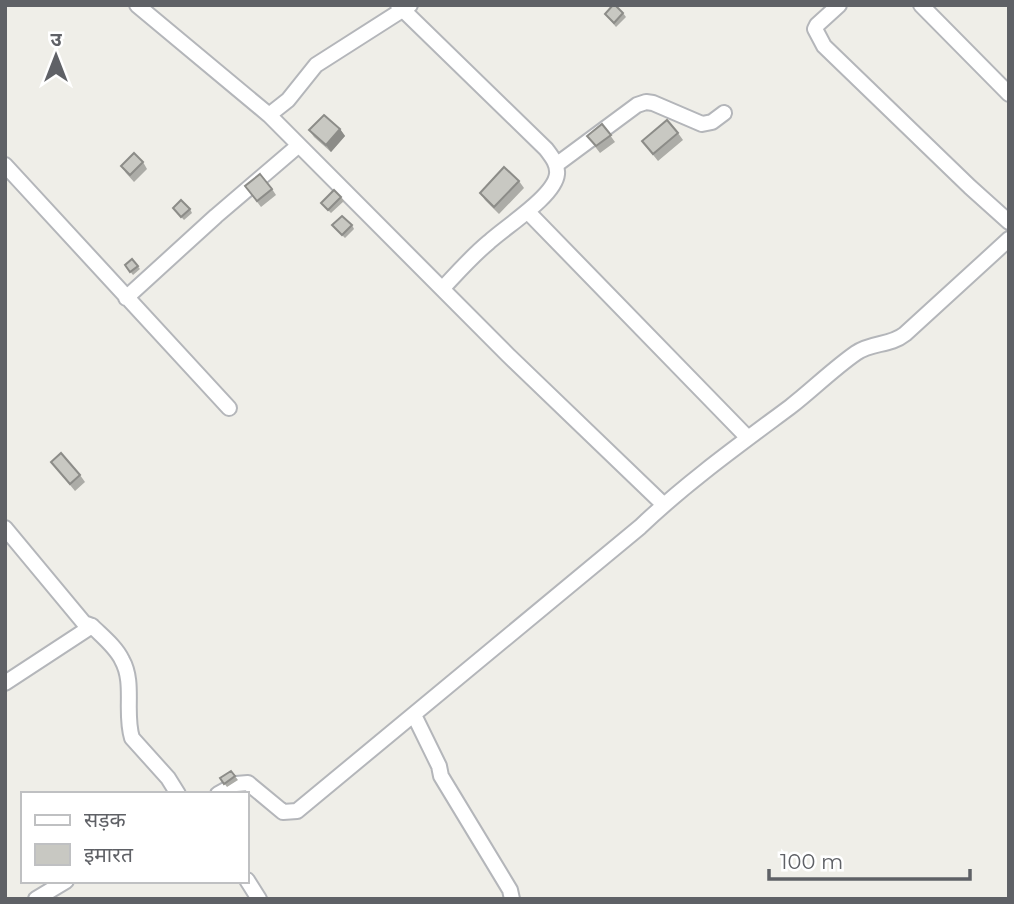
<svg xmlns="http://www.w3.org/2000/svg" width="1014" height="904" viewBox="0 0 1014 904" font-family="Montserrat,'Noto Sans Devanagari',sans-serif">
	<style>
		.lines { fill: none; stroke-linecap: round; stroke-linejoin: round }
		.minor-casing { stroke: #b4b6ba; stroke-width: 18 }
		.minor { stroke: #fff; stroke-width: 14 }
		.wall { fill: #acaca7 }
		.shaded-wall { fill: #8c8c88 }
		.building { fill: #c8c8c2; stroke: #8c8c88; stroke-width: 2 }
	</style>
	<rect width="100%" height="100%" fill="#efeee8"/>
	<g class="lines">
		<g class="minor-casing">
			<path id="minor" d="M137 5 269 115 508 355 663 504
				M398 5 546 149C552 157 558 164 557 174 555 196 505 227 489 242 472 256 458 272 443 288
				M839 5 817 25 815 29 824 46 970 187 1009 222
				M921 5 1009 94
				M269 115 288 100 316 65 410 5
				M5 165 229 408
				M556 165 637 105 646 102 653 103 702 124 712 122 724 113
				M528 212 748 438
				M126 298 216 216 299 145
				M5 528 84 623 92 626
				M5 683 92 626C102 636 116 647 122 660 135 683 124 713 132 738L168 778 178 794
				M414 715 439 766 441 776 510 890 512 899
				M218 794 236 784 248 783 283 812 297 811 640 527C686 483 739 445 790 407 812 390 833 369 856 353 872 342 890 346 905 334L1009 239
				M247 880 259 899
				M36 899 66 881"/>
		</g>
		<use href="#minor" class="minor"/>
	</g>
	<path class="wall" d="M623 13 626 17 616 27 605 14Z
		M602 124 615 142 600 153 587 136Z
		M340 129 345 136 331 152 314 137 309 130Z
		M678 133 683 140 658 161 642 141Z
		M143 162 147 169 134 182 126 173 121 166Z
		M519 181 524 188 499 214 485 200 480 193Z
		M245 186 272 189 276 195 261 207Z
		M341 197 344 201 331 213 321 203Z
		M173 208 190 209 192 213 184 220Z
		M332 225H352L354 229 345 238Z
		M132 259 140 269 133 275 125 265Z
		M51 462 80 475 85 482 75 491Z
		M231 771 238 780 227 787 220 778Z"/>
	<path class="shaded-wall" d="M340 129 345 136 331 152 326 145Z"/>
	<path class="building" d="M613 5H615L623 13 614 23 605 14Z
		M324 115 340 129 326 145 309 130Z
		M667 120 678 133 653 154 642 141Z
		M602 124 611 135 596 146 587 136Z
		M134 153 143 162 130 175 121 166Z
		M504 167 519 181 494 207 480 193Z
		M260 174 272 189 257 201 245 186Z
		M334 190 341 197 328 210 321 203Z
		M181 200 190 209 181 217 173 208Z
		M342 216 352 225 342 235 332 225Z
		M132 259 138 266 130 272 125 265Z
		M61 453 80 475 70 484 51 462Z
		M231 771 235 776 224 784 220 778Z"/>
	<rect width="1014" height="904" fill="none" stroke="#5f6166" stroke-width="14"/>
	<rect x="21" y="792" width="228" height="91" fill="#ffffff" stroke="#bfc0c2" stroke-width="2"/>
	<rect x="35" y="815" width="35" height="10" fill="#ffffff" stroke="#bfc0c2" stroke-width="2"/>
	<text x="84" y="827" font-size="21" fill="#5f6166">सड़क</text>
	<rect x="35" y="844" width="35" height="21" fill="#c8c8c2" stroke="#bfc0c2" stroke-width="2"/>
	<text x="84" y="862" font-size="21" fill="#5f6166">इमारत</text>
	<g transform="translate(56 56)" stroke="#ffffff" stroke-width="5" paint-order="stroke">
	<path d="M0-5L12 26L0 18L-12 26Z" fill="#5f6166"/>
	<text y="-10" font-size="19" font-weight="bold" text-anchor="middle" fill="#5f6166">उ</text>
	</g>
	<path d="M769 869v10h201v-10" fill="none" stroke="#5f6166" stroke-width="3.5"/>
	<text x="780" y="869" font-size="21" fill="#5f6166" stroke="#ffffff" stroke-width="5" paint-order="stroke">100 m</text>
</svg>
